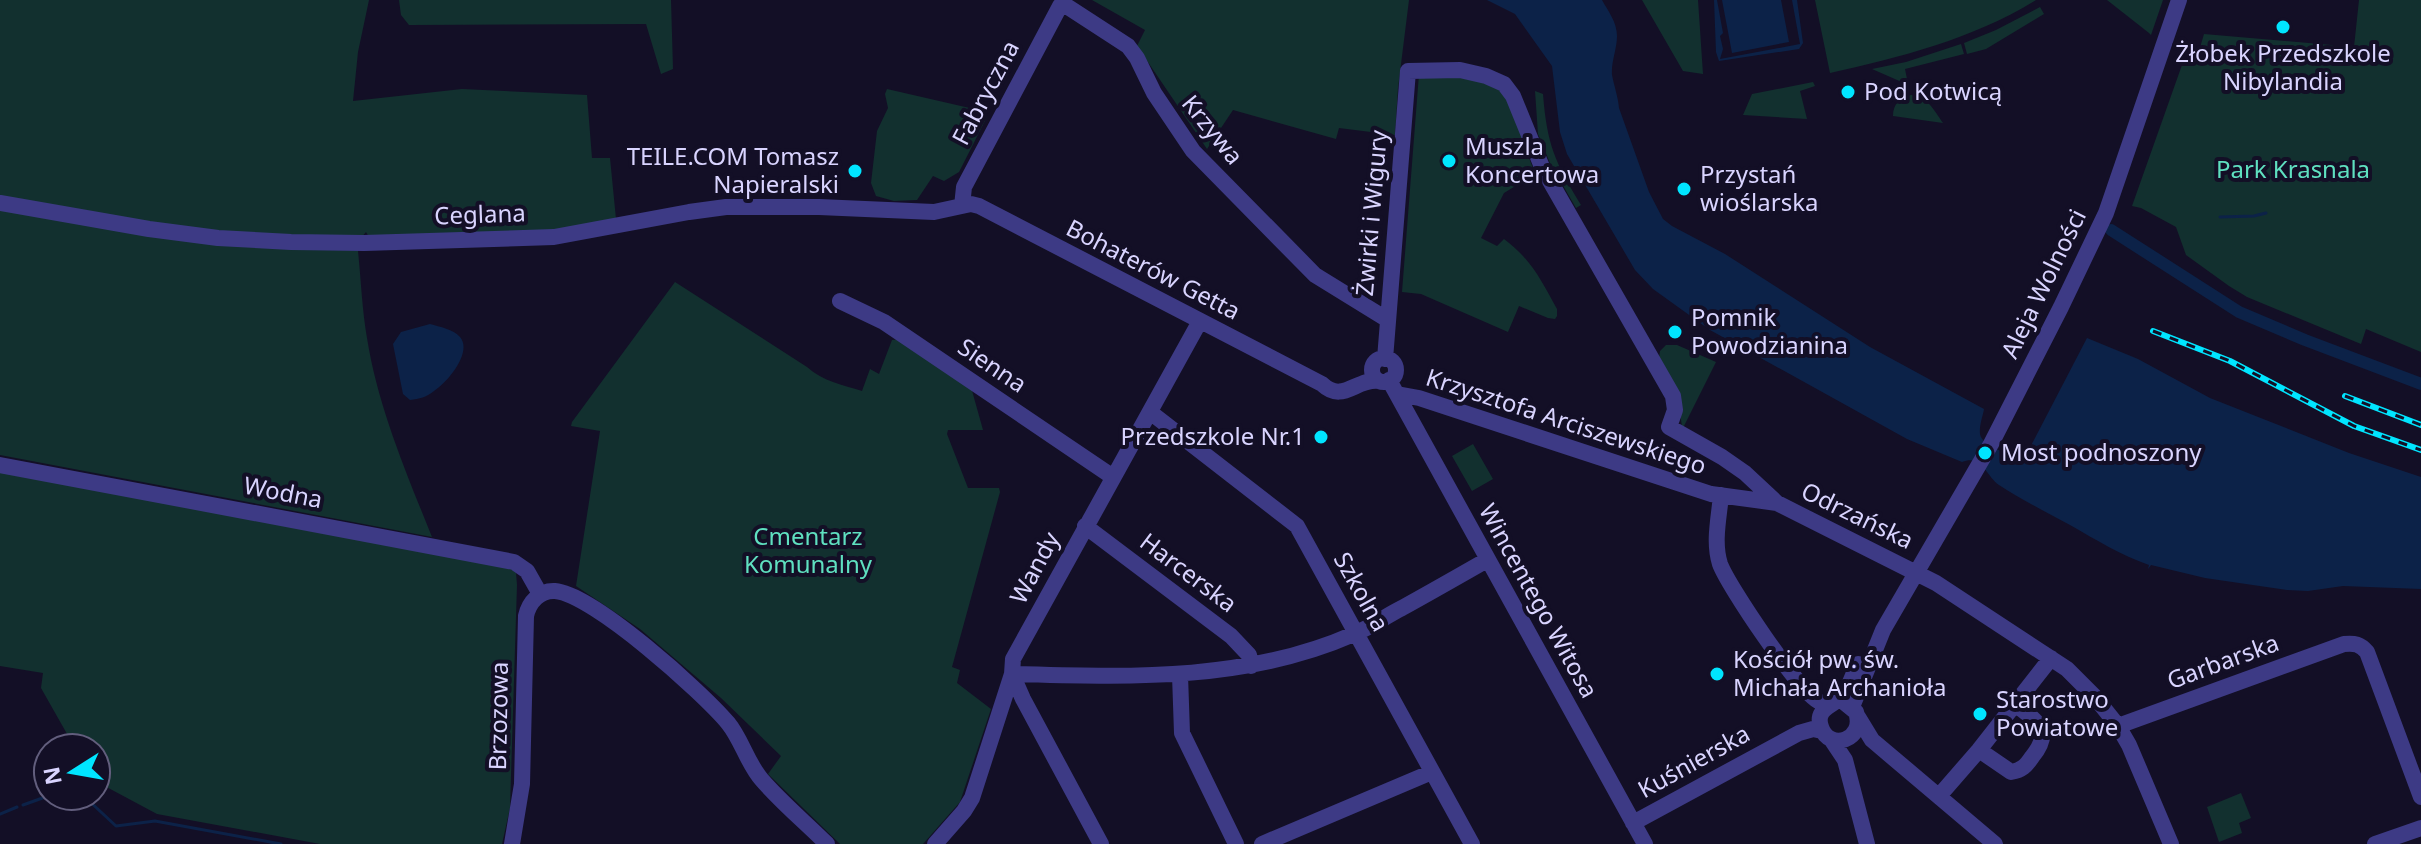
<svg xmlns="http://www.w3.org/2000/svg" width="2421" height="844" viewBox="0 0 2421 844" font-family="'Noto Sans',sans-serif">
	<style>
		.green { fill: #12302f }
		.water { fill: #0c2248 }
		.pier { fill: #130f26 }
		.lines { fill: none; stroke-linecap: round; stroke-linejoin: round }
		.stream { stroke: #0c2248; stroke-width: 3 }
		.canal { stroke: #0c2248; stroke-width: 12 }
		.minor { stroke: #3d3a85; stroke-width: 16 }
		.rail-casing { stroke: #00e5ff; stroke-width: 6 }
		.rail { stroke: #130f26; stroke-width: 3; stroke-dasharray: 9; stroke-linecap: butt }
		.poi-dot { fill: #00e5ff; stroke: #130f26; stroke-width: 3 }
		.labels { text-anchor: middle; stroke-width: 8; stroke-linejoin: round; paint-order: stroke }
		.poi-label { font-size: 24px; fill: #d9d4ff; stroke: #130f26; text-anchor: start }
		.street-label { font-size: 24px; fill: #d9d4ff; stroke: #130f26 }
		.park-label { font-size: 24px; fill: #5fe0c0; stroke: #130f26 }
	</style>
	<rect width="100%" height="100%" fill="#130f26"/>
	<path class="green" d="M0 0H369L358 52 353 101 462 89 587 95 592 158H610L616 219 574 230 369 237 366 232 361 238 358 251C361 280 362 309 367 338 378 407 406 472 432 537L0 455Z
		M399 0H671L673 69 661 74 646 24 409 25 401 15Z
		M1092 0H1409L1398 88 1395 135 1339 128 1336 139 1233 110 1207 149 1137 46 1145 30Z
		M1642 0H1698L1703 74 1683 71Z
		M1815 0H2036C1973 39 1901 57 1830 73Z
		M2107 0H2163L2151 35 2149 33Z
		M2359 0H2421V352L2366 329 2361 344 2247 297 2229 286 2186 255 2176 227 2141 208 2132 206 2188 48 2199 51 2204 34 2354 47Z
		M2040 7 2044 14 1986 49 1967 54 1964 43 1996 30Z
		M1961 44 1964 54 1905 69 1907 79 1904 83 1872 69 1906 62Z
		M1463 73 1506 92 1525 133V147L1535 174 1504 193 1481 238 1497 246 1504 239C1531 259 1541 280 1557 309V316L1555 319 1548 318 1519 306 1508 332 1421 294 1402 292 1419 74Z
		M1813 82 1815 86 1800 91 1807 119 1743 115 1752 94Z
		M887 89 987 112V117L959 172 944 181 933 176 917 200 894 201 876 196 871 183 877 131 888 108 885 94Z
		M1535 91 1543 94C1547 145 1555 162 1581 205L1576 208 1550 163 1538 134Z
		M1911 95C1927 96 1934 110 1943 123L1893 116C1893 104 1900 98 1911 95Z
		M675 282 807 367C822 381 843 385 862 391L870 369 879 374 892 340 901 339 971 387 983 430H948L947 434 968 488H999L1000 492 952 667 960 670 957 683 991 709 960 802 923 844H840L768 774 781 756 721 698 640 629 576 586 600 431 571 426 572 422Z
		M1666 345H1677L1716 362 1684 426 1682 427 1679 405 1659 358 1660 351Z
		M1473 444 1493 479 1472 491 1452 456Z
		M0 472 512 569 516 573 517 585 510 808 502 844H320L157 814 99 783 96 779V748H75L41 688 43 673 0 666Z
		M2241 793 2251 818 2239 823 2242 833 2219 842 2207 807Z"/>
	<path class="water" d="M1487 0H1602C1608 11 1617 22 1617 36 1617 49 1611 62 1612 75 1614 86 1618 96 1619 108L1649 192 1663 219 1672 226 1725 254 1870 347 1984 409C1983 415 1979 426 1980 434 1982 447 2013 455 2024 459L2087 338 2138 359 2210 398 2349 453 2421 477V589L2343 586 2308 591 2287 590 2205 578 2151 565 2148 569 2149 565C2121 555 2096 540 2070 525 2046 512 2022 500 1999 485 1986 476 1982 454 1962 462L1907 439 1710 330 1653 289 1635 270 1567 154 1560 132 1552 66 1515 14Z
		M1714 0H1797L1803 43 1799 49 1719 61 1716 52Z
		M430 324C440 327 453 329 460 337 473 352 447 383 434 391 427 397 419 399 410 400L403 394 393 344 401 332Z"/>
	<path class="pier" d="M1717 0H1722L1732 53 1789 42 1781 0H1792L1800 44 1720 59 1723 49 1720 36 1723 33Z"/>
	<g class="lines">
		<path class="stream" d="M2220 217 2254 216 2266 213
			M87 799 116 826 155 821 281 844
			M23 805 48 796
			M0 814 17 807"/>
		<path class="canal" d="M2111 230 2239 312 2305 340 2421 384"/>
		<path class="minor" d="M0 203 149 229 218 238 291 242 364 243 554 237 689 212 726 207H819L934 212 971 204 979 206 1322 384C1343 404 1356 378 1379 381
			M962 206 964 187 1060 6 1068 7 1128 46 1137 58 1154 93 1193 151 1315 275 1388 320
			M840 301 884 322 1113 477
			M1372 370a12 12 0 1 1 24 0a12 12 0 1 1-24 0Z
			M1385 359 1408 71 1460 70 1486 76 1504 84 1513 96 1542 167 1673 396 1675 410 1669 427 1722 457 1745 473 1777 503
			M1389 380 1645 844
			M1397 394 1419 398 1711 494 1777 503 1936 583 2067 669 2094 696 2118 726 2129 745 2171 844
			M1150 412 1297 526 1472 844
			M0 465 514 562 527 571 540 594
			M1721 495C1719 518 1713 542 1720 564 1728 586 1799 691 1818 701 1823 704 1824 704 1830 704
			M1085 526 1231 636 1249 655 1251 666
			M1180 675 1182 733 1236 844
			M1845 703 1856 712C1866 740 1829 752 1821 727 1814 707 1836 706 1844 694 1850 685 1853 674 1858 664
			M1852 707 1883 630 1991 444 2061 307 2106 213 2179 0
			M1858 717 1872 740 1995 844
			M2118 726 2344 644C2355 643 2360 644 2367 652L2421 797
			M1831 739 1845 760 1867 844
			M1979 750 2011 772C2022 770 2026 766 2032 757 2054 730 2037 722 2015 704
			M1939 796 1979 750 2051 658
			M1633 823 1799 733 1813 729 1822 731
			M512 844 522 784 526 616C529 602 540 590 555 591 593 594 702 692 728 723 742 740 747 763 762 780 782 803 806 823 827 844
			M935 844 964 811 972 798 1012 674 1013 659 1200 321
			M1101 844 1023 699 1012 674C1128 677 1245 682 1354 634 1371 627 1386 616 1402 608 1431 592 1459 576 1487 560
			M1262 844 1432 772
			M2375 844 2421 828"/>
		<g class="rail-casing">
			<path id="rail" d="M2153 331 2230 361 2354 426 2421 450
				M2345 396 2421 425"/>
		</g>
		<use href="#rail" class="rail"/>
	</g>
	<g class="poi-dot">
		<circle cx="2283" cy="27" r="8"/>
		<circle cx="1848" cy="92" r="8"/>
		<circle cx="1449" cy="161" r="8"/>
		<circle cx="855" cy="171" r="8"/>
		<circle cx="1684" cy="189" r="8"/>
		<circle cx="1675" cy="332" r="8"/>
		<circle cx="1321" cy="437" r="8"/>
		<circle cx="1985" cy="453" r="8"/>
		<circle cx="1717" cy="674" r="8"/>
		<circle cx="1980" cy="714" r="8"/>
	</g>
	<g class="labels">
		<g class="poi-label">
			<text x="2283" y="62" text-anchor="middle">Żłobek Przedszkole<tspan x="2283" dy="28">Nibylandia</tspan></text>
			<text x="1864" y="100">Pod Kotwicą</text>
			<text x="1465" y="155">Muszla<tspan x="1465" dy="28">Koncertowa</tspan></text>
			<text x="839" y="165" text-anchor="end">TEILE.COM Tomasz<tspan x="839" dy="28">Napieralski</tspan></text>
			<text x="1700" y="183">Przystań<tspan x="1700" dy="28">wioślarska</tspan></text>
			<text x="1691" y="326">Pomnik<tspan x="1691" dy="28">Powodzianina</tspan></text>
			<text x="1305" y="445" text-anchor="end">Przedszkole Nr.1</text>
			<text x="2001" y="461">Most podnoszony</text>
			<text x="1733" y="668">Kościół pw. św.<tspan x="1733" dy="28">Michała Archanioła</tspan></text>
			<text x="1996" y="708">Starostwo<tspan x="1996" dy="28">Powiatowe</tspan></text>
		</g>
		<g class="street-label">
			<text transform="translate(986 93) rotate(-62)" y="8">Fabryczna</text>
			<text transform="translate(1212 130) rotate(51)" y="8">Krzywa</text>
			<text transform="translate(1372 213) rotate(-85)" y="8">Żwirki i Wigury</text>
			<text transform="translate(480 215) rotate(-2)" y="8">Ceglana</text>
			<text transform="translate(1153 270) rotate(27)" y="8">Bohaterów Getta</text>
			<text transform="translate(2044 284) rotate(-64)" y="8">Aleja Wolności</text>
			<text transform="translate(992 366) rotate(34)" y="8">Sienna</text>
			<text transform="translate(1566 422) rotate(18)" y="8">Krzysztofa Arciszewskiego</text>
			<text transform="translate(283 493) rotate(11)" y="8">Wodna</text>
			<text transform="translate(1857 516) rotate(26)" y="8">Odrzańska</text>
			<text transform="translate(1035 568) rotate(-62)" y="8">Wandy</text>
			<text transform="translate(1188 573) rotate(37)" y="8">Harcerska</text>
			<text transform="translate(1361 592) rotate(61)" y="8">Szkolna</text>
			<text transform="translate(1538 601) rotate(61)" y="8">Wincentego Witosa</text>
			<text transform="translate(2223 662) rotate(-20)" y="8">Garbarska</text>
			<text transform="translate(499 716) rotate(-89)" y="8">Brzozowa</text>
			<text transform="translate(1694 762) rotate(-29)" y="8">Kuśnierska</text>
		</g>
		<g class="park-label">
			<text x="2293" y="178">Park Krasnala</text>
			<text x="808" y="545">Cmentarz<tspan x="808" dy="28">Komunalny</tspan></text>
		</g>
	</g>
	<g transform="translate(72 772) rotate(259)"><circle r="38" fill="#130f26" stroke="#625e7d" stroke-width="2"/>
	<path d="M0-6L14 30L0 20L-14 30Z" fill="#00e5ff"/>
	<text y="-12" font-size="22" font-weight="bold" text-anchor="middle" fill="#d9d4ff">N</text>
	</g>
</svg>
